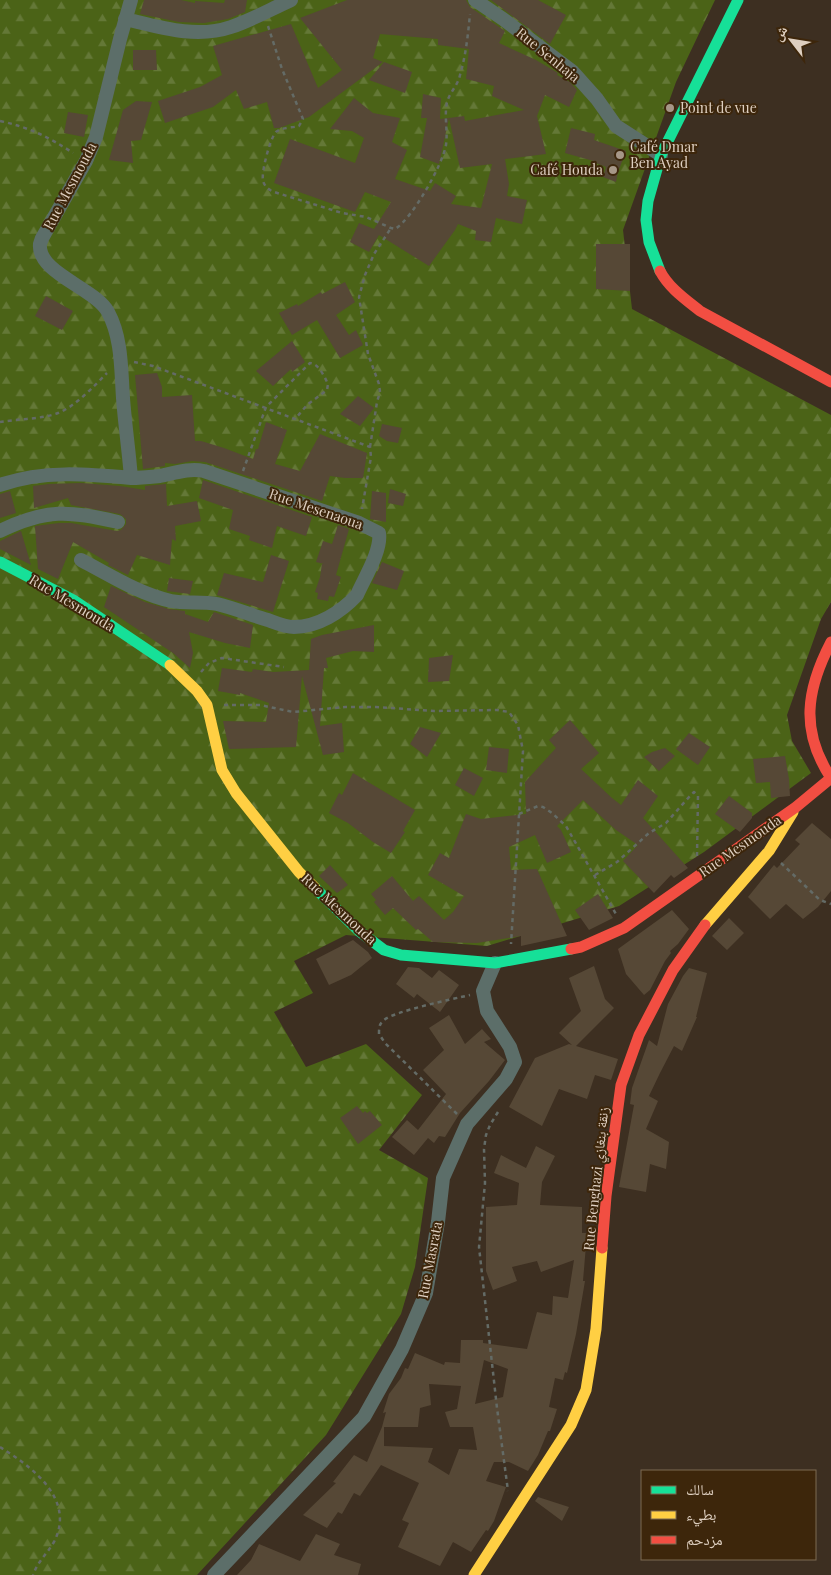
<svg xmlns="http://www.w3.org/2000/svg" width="831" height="1575" viewBox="0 0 831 1575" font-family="'Playfair Display','Noto Naskh Arabic',serif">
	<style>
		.forest { fill: url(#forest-firs) }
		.building { fill: #564836; fill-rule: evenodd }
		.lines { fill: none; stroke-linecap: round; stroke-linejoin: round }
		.path { stroke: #646b66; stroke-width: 2.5; stroke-dasharray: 4 4; stroke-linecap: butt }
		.street { stroke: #5c6e69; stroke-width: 14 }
		.fast { stroke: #16e098; stroke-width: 11 }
		.slow { stroke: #ffcf43; stroke-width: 11 }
		.jam { stroke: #f24e42; stroke-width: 11 }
		.poi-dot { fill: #a69788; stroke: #3d260b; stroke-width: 2 }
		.labels { text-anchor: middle; stroke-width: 4; stroke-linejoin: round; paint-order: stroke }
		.street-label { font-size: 14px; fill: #decfc0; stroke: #3d260b }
		.poi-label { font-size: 14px; fill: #decfc0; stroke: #3d260b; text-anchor: start }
	</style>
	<defs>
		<pattern id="forest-firs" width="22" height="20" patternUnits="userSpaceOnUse" patternTransform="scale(1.25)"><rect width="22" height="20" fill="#4b6317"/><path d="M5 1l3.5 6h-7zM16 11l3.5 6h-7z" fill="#647837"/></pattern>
	</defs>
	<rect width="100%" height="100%" fill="#3d2f21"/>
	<path class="forest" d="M0 0H715L676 82 623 230 632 309 831 415V602L821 619 787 715 792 741 811 773 704 852 619 906 487 946 346 935 294 961 313 993 274 1012 306 1067 366 1044 422 1095 379 1150 428 1178 415 1267 401 1314 326 1435 197 1575H0Z"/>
	<path class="building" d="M144 0H181L195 3V1L224 3 225 0H247L245 12 228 19 204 23 179 22 140 14Z
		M347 0H466L470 7 505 31 499 43 536 60 558 73 557 75 570 82 577 90 569 107 545 95 537 116 546 154 505 159 509 184 507 196 527 200 522 224 496 218 491 242 475 240 476 231 458 224 455 230 429 266 379 235 369 252 350 242 359 223 374 229 391 202 365 192 355 212 274 183 290 139 355 163 364 138 352 131 330 129 354 98 373 113 400 118 392 142 407 150 395 179 430 191 435 183 456 196 451 204 481 208 492 164 460 168 449 118 464 116 465 121 524 110 492 96 494 86 466 79 469 49 438 45V39L380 34 373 58 383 62 309 117 279 128H274L267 102 244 109 236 90 213 107 165 123 158 101 200 87 222 75 213 46 291 24 318 88 342 70 300 18Z
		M491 0H538L566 15 550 44Z
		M133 50H156L157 70H133Z
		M384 62 412 72 405 93 369 80Z
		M423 94 441 98 440 119 449 118 439 164 420 157 427 118H421Z
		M136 101 152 102 141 140 131 141 133 163 109 160 123 110Z
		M68 112 88 115 84 137 64 133Z
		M571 128 595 134 594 140 626 151 618 172 616 182 603 177 606 167 596 163 597 162 565 153Z
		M596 244H630V291L596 289Z
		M345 282 355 302 336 315 349 335 356 330 363 345 340 358 317 320 292 335 279 313 297 304 298 306 321 292 322 294Z
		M46 296 73 311 62 330 35 316Z
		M292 341 305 362 292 372 291 369 273 386 256 371Z
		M157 373 162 387V397L192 395 195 441H201L224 448 253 459 256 449H258L266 422 287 430 275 464 300 471 320 434 367 453 363 478H345L330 476 322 501 205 462 192 461 175 464 165 463V466L143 469 135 375Z
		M358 396 374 408 360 426 340 414Z
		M382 424 402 428 398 443 387 441 379 436Z
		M203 480 312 517 306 536 277 526 272 548 249 540 250 536 229 529 233 510 199 498Z
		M81 483 120 486 145 490V486L166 484 167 506 197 501 201 521 175 526 176 541 172 539 170 565 137 555 128 575 108 565 109 563 73 542 58 579 38 569 35 526 59 523H71L117 531 121 530 126 524V519L120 514 71 505 68 498 34 508 33 486 49 484Z
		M390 489 406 494 403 506 388 503Z
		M10 491 16 513 0 518V494Z
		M372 491 386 493V522L370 519Z
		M338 525 349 529 336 575 341 577 334 597 329 596 328 601 317 599 318 593 315 592 320 577 322 564H324L316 562 323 541 332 544Z
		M21 531 31 565 0 549V541Z
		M271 555 289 561 273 612 217 595 224 573 263 582Z
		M382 562 404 571 397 590 372 583Z
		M169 578 193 581 190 594 167 591Z
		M111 586 145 602 169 609 185 611V614L208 622 214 612 253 625 250 648 225 643 189 632 193 653 190 668 173 653 104 607Z
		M374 625V652L353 651 326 658 328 668H324L320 726 342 723 344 752 323 755 302 676 296 747 229 749 223 721 266 722 269 703 240 693V695L218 691 222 668 252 672 253 669 273 672 309 670 311 639 322 635Z
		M453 655 449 681 428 682 429 658Z
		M570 720 599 753 581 769 612 798 621 805 638 780 658 796 643 818 688 868 674 878 671 875 654 893 623 861 638 845 616 830 583 800 557 826 561 830 571 852 547 863 535 835 509 847 511 870 537 869 567 936 521 946V936L477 943 433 942 418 929 416 930 393 908 385 915 374 902 376 900 371 894 392 876 413 901 419 896 444 920 453 912 464 896 428 875 440 853 449 858 466 814 481 819 526 814 525 782 556 748 549 740Z
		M420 727 441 733 427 757 410 744Z
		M689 733 710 747 698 765 676 749Z
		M489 747 509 749 507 773 486 770Z
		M665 748 675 756 659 771 644 757 652 752Z
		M785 756 789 779 790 796 771 798 770 782 756 783 753 759Z
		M464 768 483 778 474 796 455 785Z
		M353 773 415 810 403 831 405 832 391 853 373 842 348 823 329 813 339 793 342 795Z
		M729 796 752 813V818L740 832 715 814Z
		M812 823 831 839V891L818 907 803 919 786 904 770 919 748 897 774 865 777 868 800 844 795 840Z
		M330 865 348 885 337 893 319 876Z
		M598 894 613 918 589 930 575 910Z
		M672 910 689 929 678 944 670 951 671 953 665 961 650 990 644 995 626 974 618 949Z
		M729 918 744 933 727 950 712 936Z
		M353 940 368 952 372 958 351 975 329 985 316 959Z
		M594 966 605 999 614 1008 576 1046 618 1059 611 1080 595 1075 587 1099 559 1089 542 1126 509 1107 535 1058 569 1044 572 1045 559 1033 581 1011 569 978Z
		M408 967 419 968 432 978 439 970 459 985 440 1012 417 994 414 998 396 984Z
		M689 968 707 973 696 1017H697L682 1051 674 1046 660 1073 649 1096 658 1101 646 1129 669 1142 666 1169 650 1164 646 1192 619 1187 634 1105 630 1104 632 1088 649 1040 657 1046 668 1004 683 976Z
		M449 1015 465 1044 482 1029 491 1039 484 1042 505 1060 489 1081 460 1113 445 1137 439 1136 434 1143 428 1138 414 1155 392 1137 407 1120 418 1130 446 1094 423 1070 444 1050 429 1028Z
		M357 1106 363 1113 365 1111 367 1113 370 1111 382 1125 358 1144 340 1118Z
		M536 1146 555 1156 542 1182 540 1205 582 1207V1233H587L583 1281H585L576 1334 567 1373 565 1372 563 1380 555 1378 549 1407 557 1409 550 1431H548L538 1455 528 1471 509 1462H494L486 1481 506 1487 494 1521 488 1531 486 1530 471 1552 453 1542 440 1566 398 1547 409 1523 402 1520 419 1483 381 1465 360 1496 354 1493 342 1514 338 1512 327 1528 303 1515 336 1483 333 1482 354 1455 367 1462 382 1427 386 1412 383 1413 389 1394 401 1378 405 1368 408 1369 415 1353 444 1365 445 1362 460 1363 461 1340H483V1343L527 1349 537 1312 552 1315 553 1296 568 1298 574 1260 541 1272 537 1261 512 1267 517 1281 493 1290 486 1271V1207L517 1205 519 1183 494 1173 501 1155 526 1168ZM484 1360 508 1369 503 1397 475 1404ZM429 1384 461 1386 457 1409 445 1412 450 1427H473L477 1450 459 1449 449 1475 428 1462 433 1448 384 1446V1427H418L420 1408 431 1405Z
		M538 1497 569 1507 562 1521 535 1501Z
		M316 1534 340 1544 334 1555 361 1564 358 1575H237L251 1560 259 1544 300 1561Z"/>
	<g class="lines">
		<path class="path" d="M268 26 282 69 303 119 299 126C292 128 282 127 276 132 270 138 261 173 263 181 265 187 269 190 274 192L342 213 366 217 391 228 395 229C412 219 443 164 446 145 448 131 444 117 447 102 450 92 458 85 460 75 466 55 468 34 470 14
			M0 121C28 127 49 137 73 153
			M134 362 153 366 370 447 371 457 362 509
			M0 422C17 419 43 419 58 413 76 406 94 386 107 373
			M370 447 377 402 380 392 379 384 368 354 359 297 365 275 374 254 391 228
			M243 471 266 407 310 363C319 364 324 376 328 384L327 390 307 405 296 418
			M201 672 209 663 222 658 284 667
			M224 705H260L293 712 345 707H376L434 711 497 710 509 712 518 725 523 751 511 944
			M519 814 538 806 543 807 552 813 566 826 616 914
			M781 863 820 900 831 904
			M595 875 617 862 649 833 666 823 690 796 694 792 698 796 697 856
			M498 1112 490 1125 486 1135 484 1149 485 1183 479 1247 497 1408 508 1491
			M457 1114 385 1043 379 1034C379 1028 379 1024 384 1020 395 1011 453 999 470 995
			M0 1447C32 1467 76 1499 54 1542 47 1554 38 1561 33 1575"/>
		<path class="street" d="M475 0 503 19 572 71 597 99 616 126 661 155
			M125 19C159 27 196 39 231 27 252 20 271 9 291 0
			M0 485C43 470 87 474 131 478 129 452 125 425 123 398 121 369 122 338 108 312 95 288 37 273 40 244 41 240 43 236 45 233L86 161 96 137 120 39 131 0
			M0 531C47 508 69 511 118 522
			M81 560C110 575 139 594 171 601 186 604 202 601 217 604 234 608 251 615 268 620 276 623 285 627 294 627 318 627 341 612 357 595 364 579 382 550 379 533L359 523 204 471C189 468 175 473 160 476 150 477 141 478 131 478
			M214 1575 364 1417 402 1349 426 1293 438 1222 443 1178 467 1124 506 1079 515 1062 510 1047 487 1011 483 991 495 963"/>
		<path class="fast" d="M660 271 649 242 646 220 648 201 661 155 738 0
			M0 562 75 601 170 665
			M315 888 359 931 384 950 401 955 495 963 571 949"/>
		<path class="slow" d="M170 665 197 691 207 705 222 770 236 793 299 872 315 888
			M705 925 769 851 793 812
			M474 1575 571 1425 586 1390 596 1329 602 1248"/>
		<path class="jam" d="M660 271C669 288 685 299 700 311L831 382
			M831 642C806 690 800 731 831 778
			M571 949 581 947 624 928 796 807 831 778
			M602 1248 606 1196 621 1085 639 1035 673 970 705 925"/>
	</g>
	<g class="poi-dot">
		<circle cx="670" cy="108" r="5"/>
		<circle cx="620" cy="155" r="5"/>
		<circle cx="613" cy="170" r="5"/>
	</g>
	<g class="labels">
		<g class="street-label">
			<text transform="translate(548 55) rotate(39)" y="5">Rue Senhaja</text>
			<text transform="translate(70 186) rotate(-62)" y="5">Rue Mesmouda</text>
			<text transform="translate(316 509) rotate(19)" y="5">Rue Mesenaoua</text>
			<text transform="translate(72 603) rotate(31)" y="5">Rue Mesmouda</text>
			<text transform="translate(740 846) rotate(-35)" y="5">Rue Mesmouda</text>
			<text transform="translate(339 909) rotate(43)" y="5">Rue Mesmouda</text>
			<text transform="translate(596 1179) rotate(-84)" y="5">Rue Benghazi زنقة بنغازي</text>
			<text transform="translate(430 1260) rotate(-79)" y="5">Rue Masrata</text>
		</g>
		<g class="poi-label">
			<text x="680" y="113">Point de vue</text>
			<text x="630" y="152">Café Dmar<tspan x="630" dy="16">Ben Ayad</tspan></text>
			<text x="603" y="175" text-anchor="end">Café Houda</text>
		</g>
	</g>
	<rect x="641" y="1470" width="175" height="90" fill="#3d260b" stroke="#7d6a53"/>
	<rect x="651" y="1486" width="25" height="8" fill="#16e098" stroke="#7d6a53"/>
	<text x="686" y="1495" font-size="15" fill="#decfc0">سالك</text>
	<rect x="651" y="1511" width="25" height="8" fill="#ffcf43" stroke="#7d6a53"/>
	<text x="686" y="1520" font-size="15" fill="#decfc0">بطيء</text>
	<rect x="651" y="1536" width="25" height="8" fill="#f24e42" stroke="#7d6a53"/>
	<text x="686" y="1545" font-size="15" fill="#decfc0">مزدحم</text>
	<g transform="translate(791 40) rotate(301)" stroke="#3d260b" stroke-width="4" paint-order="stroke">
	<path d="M0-4L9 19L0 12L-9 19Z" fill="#decfc0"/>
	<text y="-8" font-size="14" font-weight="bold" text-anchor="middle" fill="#decfc0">ش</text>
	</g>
</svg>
